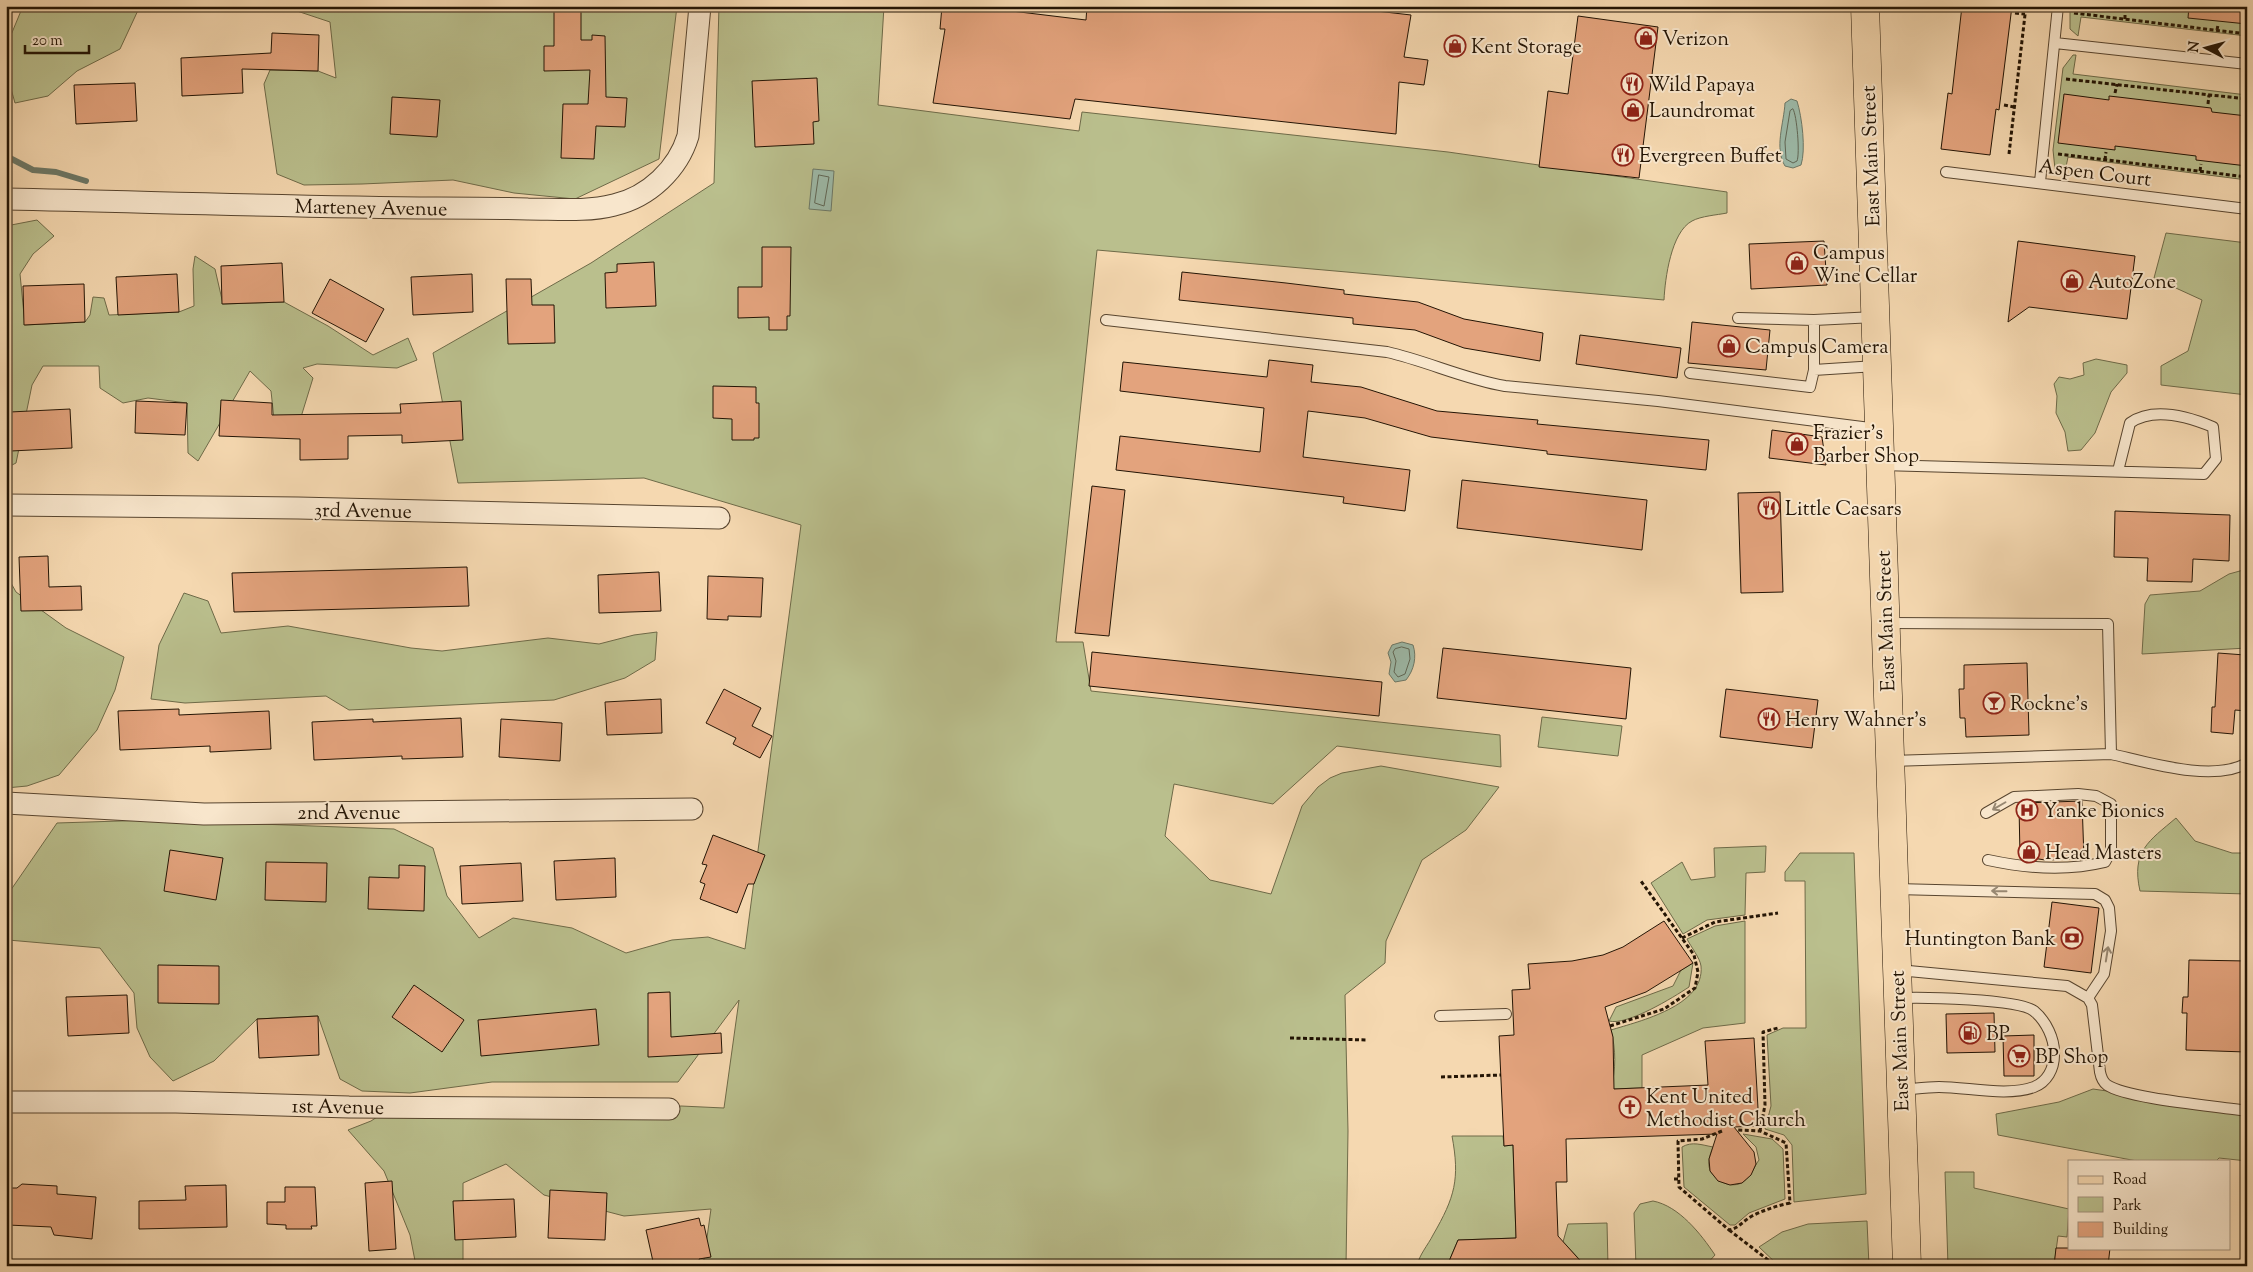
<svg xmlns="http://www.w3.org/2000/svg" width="2253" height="1272" viewBox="0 0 2253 1272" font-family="'Sorts Mill Goudy',serif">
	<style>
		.green { fill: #babf8d; stroke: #6e6a48 }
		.water { fill: #9dbaa9; stroke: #6c7867 }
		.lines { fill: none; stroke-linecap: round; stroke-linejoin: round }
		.shore { stroke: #606756; stroke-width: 1 }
		.stream { stroke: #6c7867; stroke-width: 6 }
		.building { fill: #e3a37d; stroke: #231404 }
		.lane-casing { stroke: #58452f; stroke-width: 12 }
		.street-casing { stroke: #58452f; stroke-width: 23 }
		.primary-casing { stroke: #231404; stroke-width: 29 }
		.path { stroke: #231404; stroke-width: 3; stroke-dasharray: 4 2.5; stroke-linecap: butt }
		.lane { stroke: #f8e6cc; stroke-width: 10 }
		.street { stroke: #f8e6cc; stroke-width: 21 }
		.primary { stroke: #f5d8b0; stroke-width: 28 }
		.oneway { stroke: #988872 }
		.labels { text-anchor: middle; stroke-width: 4; stroke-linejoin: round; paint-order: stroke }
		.poi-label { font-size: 20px; fill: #231404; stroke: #f8e6cc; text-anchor: start }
		.street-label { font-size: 20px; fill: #231404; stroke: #f8e6cc }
	</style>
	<rect width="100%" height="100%" fill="#f5d8b0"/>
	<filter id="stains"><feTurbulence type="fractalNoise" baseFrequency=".004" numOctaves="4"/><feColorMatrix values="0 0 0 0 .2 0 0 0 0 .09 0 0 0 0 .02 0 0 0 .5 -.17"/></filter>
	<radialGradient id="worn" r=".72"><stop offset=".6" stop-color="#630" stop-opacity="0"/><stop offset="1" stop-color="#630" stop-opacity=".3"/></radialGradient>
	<path class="green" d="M23 6H140L120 49 77 71 48 96 15 103 6 71V47Z
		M282 6H677L659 159 575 199 514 193 453 180 362 184 304 185 277 174 264 84 270 70 318 71 336 78 330 22Z
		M719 6H884L878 105 1079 131 1082 112 1448 152 1727 192V213C1717 215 1701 216 1692 221 1671 232 1665 279 1664 300L1097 250 1056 642H1083L1091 691 1500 735 1501 767 1337 746 1273 804 1174 784 1165 836 1210 880 1271 894 1302 806 1318 787 1330 778 1342 773 1381 766 1499 787 1466 830 1422 860 1386 941 1385 963 1345 995 1348 1131 1346 1266H703L711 1209 624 1216 544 1195 506 1164 463 1183V1266H416L410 1235 384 1171 348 1130 371 1121 392 1107 654 1109 681 1106 724 1108 739 1000 678 1082H492L410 1093 362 1091 340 1079 318 1016 257 1019 214 1061 173 1081 150 1057 137 1028 134 993 100 948 8 940 6 897 57 823 151 820 394 829 433 848 447 896 479 938 513 918 572 928 626 953 672 940 708 937 745 949 801 525 644 478 458 483 433 353 591 263 714 183Z
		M2070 6H2247V36L2081 17 2078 36 2070 29Z
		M2073 55H2076L2073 74 2247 95V180L2068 157 2065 172 2055 169 2053 150 2063 68Z
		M37 220 54 236 33 254 20 274 25 325 85 322 90 315 93 297 104 298 109 315 179 312 194 306 193 269 195 256 215 269 223 304 284 302 328 326 373 355 408 338 417 360 397 368 317 364 303 368 313 378 297 430 275 428 271 391 250 371 198 461 188 453 187 403 148 398 123 403 100 388 99 366H43L32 385 16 463 6 468V226Z
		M2166 233 2247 243V395L2161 385V366L2188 351 2202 300 2154 278Z
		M2096 359 2127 365V373L2111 392 2095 433 2081 450 2068 451 2065 432 2056 413 2057 396 2054 384 2059 377 2070 379 2084 375 2083 363Z
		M2247 569V648L2142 654 2145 604 2150 595 2200 591 2229 574Z
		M6 574 16 592 66 628 124 657 115 690 97 730 59 775 27 786 6 788Z
		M184 593 208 601 221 633 288 626 411 648 442 651 548 638 599 644 634 635 657 632 655 660 625 678 554 700 349 710 326 696 185 703 151 699 159 645Z
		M1542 717 1622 726 1618 756 1538 747Z
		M2176 818 2195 841 2232 853H2247V894L2140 891C2131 851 2149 841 2176 818Z
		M1766 846 1765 872 1746 873 1745 915 1707 920 1683 934 1651 883 1682 862 1691 880 1715 877 1714 848Z
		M1800 853H1854L1866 1194 1794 1202 1792 1145 1784 1135 1765 1129 1771 1106 1767 1035 1783 1028H1806L1805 881H1785V872Z
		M1745 921V1023L1703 1028 1642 1055V1088L1611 1089C1616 1069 1616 1050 1611 1030 1640 1021 1705 1006 1701 966 1700 958 1691 947 1687 939L1715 926Z
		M1693 963 1689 987C1674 997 1627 1026 1609 1021L1616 1007 1673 986 1681 970Z
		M2093 1089 2247 1111V1161L2219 1158 2216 1161H2137L1998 1135 1996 1114 2059 1102Z
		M1743 1134 1772 1139 1783 1149 1785 1199 1749 1213 1735 1225H1730L1684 1187 1682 1147C1692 1141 1702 1145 1713 1147 1710 1155 1707 1162 1710 1170 1715 1182 1733 1189 1743 1182 1752 1176 1753 1168 1759 1160L1756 1147Z
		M1452 1136H1503L1504 1146 1513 1145 1516 1238 1458 1240 1447 1266H1417C1419 1255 1428 1245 1433 1235 1455 1197 1460 1179 1452 1136Z
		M1945 1172H1974V1188L2069 1209 2067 1237 2058 1236 2054 1266H1948Z
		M1653 1201C1679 1206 1701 1234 1715 1255L1705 1266H1636L1634 1213 1640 1204Z
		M1867 1221 1869 1266H1779L1759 1247 1782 1232 1808 1224Z
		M1607 1223 1608 1266H1579L1581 1261 1563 1242 1568 1224Z"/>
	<path class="water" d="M1791 99 1797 101C1802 117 1806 150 1801 165L1793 168 1785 166C1774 148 1784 123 1785 103Z
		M813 169 834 171 831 211 809 209Z
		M1402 642 1413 645C1417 657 1414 670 1406 680L1395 682 1389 674 1391 662 1388 653 1392 645Z"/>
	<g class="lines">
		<path class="shore" d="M1793 109C1797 115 1800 154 1797 161L1793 163 1786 159 1785 142 1790 111Z
			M819 175 829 177 824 206 815 203Z
			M1402 647 1409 649 1410 659 1405 674 1398 677 1394 672 1396 661 1393 652 1395 649Z"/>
		<path class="stream" d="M6 156 33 170 56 172 86 181"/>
	</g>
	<path class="building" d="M554 6H581V40H592V35L605 36 606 97 627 98 625 127 596 126 594 159 561 158 563 104H588L590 70 544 71V46H554Z
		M942 6H970L1086 20 1087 6H1333L1411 15 1404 57 1428 60 1424 85 1399 82 1396 134 1075 99 1070 119 933 103 945 29H940Z
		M1962 6H2012L1999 110 1996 109 1990 155 1941 149 1948 93 1952 94Z
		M2189 6H2247V24L2188 18Z
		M1578 16 1658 27 1639 178 1539 167 1548 91 1568 94Z
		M272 33 319 35 318 71 242 69 243 93 182 96 181 58 271 53Z
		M817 78 819 121 813 122 814 144 755 147 752 81Z
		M135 83 137 121 76 124 74 85Z
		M2064 94 2109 100V96L2118 97 2211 108 2212 112 2247 116V166L2196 160V156L2115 146V150L2058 143Z
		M392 97 440 100 437 137 390 134Z
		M1824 241 1827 285 1751 289 1749 244Z
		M2018 241 2135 256 2127 319 2029 307 2008 322Z
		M762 247H791L790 316H787V330H769V317L738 318V287H762Z
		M654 262 656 306 606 308 605 273 617 272V264Z
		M282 263 284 302 222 304 221 266Z
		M1182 272 1286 283 1344 290V294L1418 302 1464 319 1543 333 1540 361 1464 348 1415 330 1353 324V318L1179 300Z
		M177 274 179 312 118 315 116 277Z
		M472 274 473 312 413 315 411 277Z
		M330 279 384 309 366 342 312 313Z
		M506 279H531L532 305H554L555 343 508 344Z
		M84 284 85 322 24 325 23 286Z
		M1692 322 1770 330 1766 370 1688 363Z
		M1580 335 1681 348 1677 378 1576 364Z
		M1269 360 1313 365 1311 382 1361 387 1437 411 1538 420 1537 424 1709 440 1706 470 1547 454V451L1431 437 1365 418 1308 411 1303 457 1410 470 1405 511 1343 503 1344 497 1116 470 1120 436 1260 452 1264 408 1120 391 1123 362 1267 377Z
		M713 386 756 387V403H759V438H754V440H732V419L713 418Z
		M221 400 272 403V415L401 413 400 404 461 401 463 440 402 443V435L348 436V459L300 460V439L219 436Z
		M136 401 187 403 185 435 135 433Z
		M70 409 72 448 11 451 10 412Z
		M1772 430 1822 437 1826 465 1769 458Z
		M1462 480 1647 500 1642 550 1457 528Z
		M1092 486 1125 490 1109 636 1075 633Z
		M1780 492 1783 592 1741 593 1738 493Z
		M2115 511 2230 515 2229 561 2193 559 2192 582 2147 581 2148 558 2114 557Z
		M48 556 49 587 81 586 82 610 21 611 19 557Z
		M467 567 469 606 234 612 232 573Z
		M659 572 661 611 599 613 598 575Z
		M708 576 763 578 761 617 728 616V620L707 619Z
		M1443 648 1631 668 1626 719 1437 698Z
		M1092 652 1382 682 1379 716 1089 686Z
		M2218 653 2245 655 2243 682H2247V711L2235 710 2233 734 2211 732 2212 707H2215Z
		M2027 663 2029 735 1966 737 1965 718H1960L1959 689H1964V665Z
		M724 689 761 708 752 726 772 736 760 758 733 744 736 738 706 723Z
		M1726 689 1818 700 1812 748 1720 737Z
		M661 699 662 733 607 735 605 702Z
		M179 709V715L269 711 271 749 210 752V746L120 750 118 711Z
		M461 718 463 757 402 759V756L314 760 312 722 373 719V722Z
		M501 719 562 723 560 761 499 757Z
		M2082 801 2084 859 2045 860 2020 856 2019 806H2024V803Z
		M713 835 765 855 754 884H748L737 913 700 899 705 884 700 882 707 865 702 864Z
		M170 850 223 858 216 900 164 891Z
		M615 858 616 897 556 900 554 861Z
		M266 862 327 863 326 902 265 900Z
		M521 863 523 901 462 904 460 866Z
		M399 865 425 866 424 911 368 909 369 877 399 878Z
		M2052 902 2099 908 2091 973 2044 967Z
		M1664 921 1693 963 1646 992 1605 1007 1613 1037 1614 1089 1708 1085 1705 1041 1754 1038 1759 1126 1734 1127 1754 1152 1756 1164 1751 1175 1742 1183 1730 1185 1718 1181 1710 1171 1709 1159 1717 1134 1566 1139 1567 1182H1556L1558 1236 1585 1266H1447L1458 1240 1516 1238 1513 1145 1504 1146 1499 1036 1514 1035 1512 990 1530 989 1528 964 1572 961 1603 955 1623 947Z
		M2189 960 2247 961 2246 1052 2186 1050 2187 1013H2182L2183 997H2188Z
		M158 965 219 966V1004L158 1003Z
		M414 985 464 1020 442 1052 392 1017Z
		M670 992 671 1037 721 1033 722 1053 648 1057V993Z
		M127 995 129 1033 68 1036 66 997Z
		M596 1009 599 1045 481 1056 478 1020Z
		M1994 1013 1995 1052 1947 1053 1946 1014Z
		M318 1016 319 1055 259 1058 257 1019Z
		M2034 1035V1076H2004L2003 1036Z
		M392 1181 396 1249 369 1251 365 1183Z
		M22 1184 57 1186V1194L96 1197 92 1239 54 1235 51 1227 8 1225 6 1188H17Z
		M226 1185 227 1227 139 1229V1201L186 1200 185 1186Z
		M285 1187H315L317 1226H311L312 1229H286V1225L267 1224V1202H285Z
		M550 1190 607 1193 605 1240 548 1238Z
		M514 1199 516 1237 455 1240 453 1201Z
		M699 1218 701 1226 704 1225 711 1257 699 1259 701 1266H654L646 1230Z
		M2056 1248H2110L2108 1266H2054Z"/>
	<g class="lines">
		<g class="lane-casing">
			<path id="lane" d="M2055 43 2247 64
				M1946 172 2247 209
				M2040 182 2058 6
				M1738 318 1814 320V370
				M1106 320 1387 352C1427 361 1464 379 1505 386L1658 401 1878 429
				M1814 320 1875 317
				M1690 373 1810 387 1814 370 1876 366
				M1881 465 2204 474 2216 459 2213 427C2189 417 2154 406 2130 423L2118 471
				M1887 623 2108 624 2111 754 1891 761
				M2111 754C2147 762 2213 783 2247 763
				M1986 813 2014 797 2078 794 2096 796 2111 804V851L2105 862C2068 871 2025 868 1988 860
				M1896 889 2095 894 2105 900 2109 908 2111 931 2104 974 2088 998
				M1898 970 2067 986 2088 998 2092 1005 2100 1072C2101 1077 2103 1082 2107 1085 2128 1099 2217 1106 2247 1111
				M1899 998C1922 997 2019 999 2034 1011 2046 1021 2055 1039 2054 1055 2054 1069 2047 1082 2034 1087 2008 1097 1967 1087 1939 1087 1927 1087 1914 1089 1902 1090
				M1440 1016 1506 1014"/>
		</g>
		<g class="street-casing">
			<path id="street" d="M6 199C150 202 293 207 437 208 467 208 497 208 528 209 556 209 587 212 614 205 649 197 678 169 688 136L700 6
				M6 505 298 508 719 518
				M6 803 204 814 692 809
				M6 1102H176L349 1107 669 1109"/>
		</g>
		<g class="primary-casing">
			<path id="primary" d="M1865 6 1907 1266"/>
		</g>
		<path class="path" d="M2015 13 2025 14
			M2074 13 2247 34
			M2125 19V14
			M2217 30 2218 25
			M2066 79 2247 99
			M2115 93 2117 84
			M2208 104 2209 95
			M2004 105 2014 107
			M2009 154 2026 6
			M2058 154 2247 177
			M2105 160 2106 152
			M2200 171 2201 164
			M1682 938 1715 922 1778 913
			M1610 1026 1664 1009 1695 988 1698 972 1694 955 1641 881
			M1290 1038 1367 1040
			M1441 1077 1501 1075
			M1722 1131 1702 1139 1678 1141 1679 1187 1729 1230C1739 1228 1743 1221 1752 1216 1764 1210 1776 1206 1790 1203L1786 1143 1760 1131 1737 1130
			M1760 1131 1765 1105 1763 1032 1778 1028
			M1674 1179H1679
			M1729 1230 1776 1266"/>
		<use href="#lane" class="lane"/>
		<use href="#street" class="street"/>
		<use href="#primary" class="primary"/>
	</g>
	<defs><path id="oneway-shaft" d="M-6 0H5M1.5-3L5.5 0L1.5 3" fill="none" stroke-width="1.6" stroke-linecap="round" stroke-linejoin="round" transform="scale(1.25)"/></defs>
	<g class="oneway">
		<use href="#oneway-shaft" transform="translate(1999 806) rotate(150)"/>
		<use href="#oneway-shaft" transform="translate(1999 891) rotate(-179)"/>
		<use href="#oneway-shaft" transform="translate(2107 954) rotate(-81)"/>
	</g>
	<defs>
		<g id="shop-ring" transform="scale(1.125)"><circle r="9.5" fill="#f8e6cc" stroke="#8f2418" stroke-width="1.5"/><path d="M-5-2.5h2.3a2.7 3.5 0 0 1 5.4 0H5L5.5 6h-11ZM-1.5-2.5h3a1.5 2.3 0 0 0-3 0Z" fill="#8f2418"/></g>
		<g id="restaurant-ring" transform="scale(1.125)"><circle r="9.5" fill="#f8e6cc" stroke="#8f2418" stroke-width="1.5"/><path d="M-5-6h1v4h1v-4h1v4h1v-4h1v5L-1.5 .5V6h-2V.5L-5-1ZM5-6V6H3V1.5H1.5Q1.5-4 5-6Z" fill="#8f2418"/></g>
		<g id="bar-ring" transform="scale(1.125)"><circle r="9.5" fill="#f8e6cc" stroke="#8f2418" stroke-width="1.5"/><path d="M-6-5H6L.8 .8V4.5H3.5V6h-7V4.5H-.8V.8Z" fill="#8f2418"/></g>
		<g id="hospital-ring" transform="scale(1.125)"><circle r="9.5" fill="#f8e6cc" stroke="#8f2418" stroke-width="1.5"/><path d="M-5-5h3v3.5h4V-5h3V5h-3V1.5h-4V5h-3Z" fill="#8f2418"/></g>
		<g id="bank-ring" transform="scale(1.125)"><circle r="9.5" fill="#f8e6cc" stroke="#8f2418" stroke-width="1.5"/><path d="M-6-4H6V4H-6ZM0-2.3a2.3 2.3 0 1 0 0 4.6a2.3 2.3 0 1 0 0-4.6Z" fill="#8f2418"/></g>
		<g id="fuel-ring" transform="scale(1.125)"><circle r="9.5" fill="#f8e6cc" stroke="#8f2418" stroke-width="1.5"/><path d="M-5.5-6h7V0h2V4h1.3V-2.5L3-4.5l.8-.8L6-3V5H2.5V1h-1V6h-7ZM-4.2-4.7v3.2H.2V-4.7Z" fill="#8f2418"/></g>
		<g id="supermarket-ring" transform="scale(1.125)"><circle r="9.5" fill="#f8e6cc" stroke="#8f2418" stroke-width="1.5"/><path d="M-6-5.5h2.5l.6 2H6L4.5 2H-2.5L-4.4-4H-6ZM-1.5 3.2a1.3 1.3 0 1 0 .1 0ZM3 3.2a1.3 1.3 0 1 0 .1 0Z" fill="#8f2418"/></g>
		<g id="church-ring" transform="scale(1.125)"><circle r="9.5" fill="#f8e6cc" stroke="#8f2418" stroke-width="1.5"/><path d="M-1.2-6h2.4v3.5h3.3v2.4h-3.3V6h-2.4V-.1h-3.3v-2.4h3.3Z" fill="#8f2418"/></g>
	</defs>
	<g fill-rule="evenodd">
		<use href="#shop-ring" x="1646" y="38"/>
		<use href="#shop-ring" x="1455" y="46"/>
		<use href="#restaurant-ring" x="1632" y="84"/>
		<use href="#shop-ring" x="1633" y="110"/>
		<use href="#restaurant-ring" x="1623" y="155"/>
		<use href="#shop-ring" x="1797" y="263"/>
		<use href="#shop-ring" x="2072" y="281"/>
		<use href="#shop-ring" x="1729" y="346"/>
		<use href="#shop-ring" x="1797" y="444"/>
		<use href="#restaurant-ring" x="1769" y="508"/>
		<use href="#bar-ring" x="1994" y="703"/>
		<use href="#restaurant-ring" x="1769" y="719"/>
		<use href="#hospital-ring" x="2027" y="810"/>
		<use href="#shop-ring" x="2029" y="852"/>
		<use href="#bank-ring" x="2072" y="938"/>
		<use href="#fuel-ring" x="1970" y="1033"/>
		<use href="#supermarket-ring" x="2019" y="1056"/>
		<use href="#church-ring" x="1630" y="1107"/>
	</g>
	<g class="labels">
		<g class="poi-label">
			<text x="1662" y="45">Verizon</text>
			<text x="1471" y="53">Kent Storage</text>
			<text x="1648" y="91">Wild Papaya</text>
			<text x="1649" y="117">Laundromat</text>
			<text x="1639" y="162">Evergreen Buffet</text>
			<text x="1813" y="259">Campus<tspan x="1813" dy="23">Wine Cellar</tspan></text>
			<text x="2088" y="288">AutoZone</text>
			<text x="1745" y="353">Campus Camera</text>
			<text x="1813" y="439">Frazier's<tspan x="1813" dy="23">Barber Shop</tspan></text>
			<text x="1785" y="515">Little Caesars</text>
			<text x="2010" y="710">Rockne's</text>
			<text x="1785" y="726">Henry Wahner's</text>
			<text x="2043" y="817">Yanke Bionics</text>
			<text x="2045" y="859">Head Masters</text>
			<text x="2056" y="945" text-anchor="end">Huntington Bank</text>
			<text x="1986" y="1040">BP</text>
			<text x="2035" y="1063">BP Shop</text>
			<text x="1646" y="1103">Kent United<tspan x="1646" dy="23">Methodist Church</tspan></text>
		</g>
		<g class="street-label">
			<text transform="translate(1870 156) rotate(-92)" y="7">East Main Street</text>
			<text transform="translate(2095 172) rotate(7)" y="7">Aspen Court</text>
			<text transform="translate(371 207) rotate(1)" y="7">Marteney Avenue</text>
			<text transform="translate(363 510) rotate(1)" y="7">3rd Avenue</text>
			<text transform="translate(1885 621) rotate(-92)" y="7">East Main Street</text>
			<text x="349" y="819">2nd Avenue</text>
			<text transform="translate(1899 1041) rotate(-92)" y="7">East Main Street</text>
			<text transform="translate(338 1106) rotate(1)" y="7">1st Avenue</text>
		</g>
	</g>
	<rect width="2253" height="1272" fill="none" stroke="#f5d8b0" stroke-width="25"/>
	<rect x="8" y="8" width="2238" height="1257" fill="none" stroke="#231404" stroke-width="2.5"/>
	<rect x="12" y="12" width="2228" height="1247" fill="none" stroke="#231404"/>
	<rect x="2068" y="1160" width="162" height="90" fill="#f8e6cc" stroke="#a3927c"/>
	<rect x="2078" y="1176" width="25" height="8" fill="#f5d8b0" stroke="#a3927c"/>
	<text x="2113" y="1184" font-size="15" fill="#231404">Road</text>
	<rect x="2078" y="1197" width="25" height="15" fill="#babf8d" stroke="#a3927c"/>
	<text x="2113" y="1210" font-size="15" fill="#231404">Park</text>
	<rect x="2078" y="1222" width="25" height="15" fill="#e3a37d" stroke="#a3927c"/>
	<text x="2113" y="1234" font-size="15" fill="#231404">Building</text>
	<g transform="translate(2206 48) rotate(276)" stroke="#f8e6cc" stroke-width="4" paint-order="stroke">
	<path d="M0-4L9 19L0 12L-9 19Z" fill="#231404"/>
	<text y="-8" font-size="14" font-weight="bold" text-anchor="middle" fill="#231404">N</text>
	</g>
	<path d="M25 45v8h64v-8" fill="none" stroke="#231404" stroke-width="2.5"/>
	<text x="32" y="45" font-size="15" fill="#231404" stroke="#f8e6cc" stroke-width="4" paint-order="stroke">20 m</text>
	<rect width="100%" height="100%" filter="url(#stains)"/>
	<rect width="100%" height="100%" fill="url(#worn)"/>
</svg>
